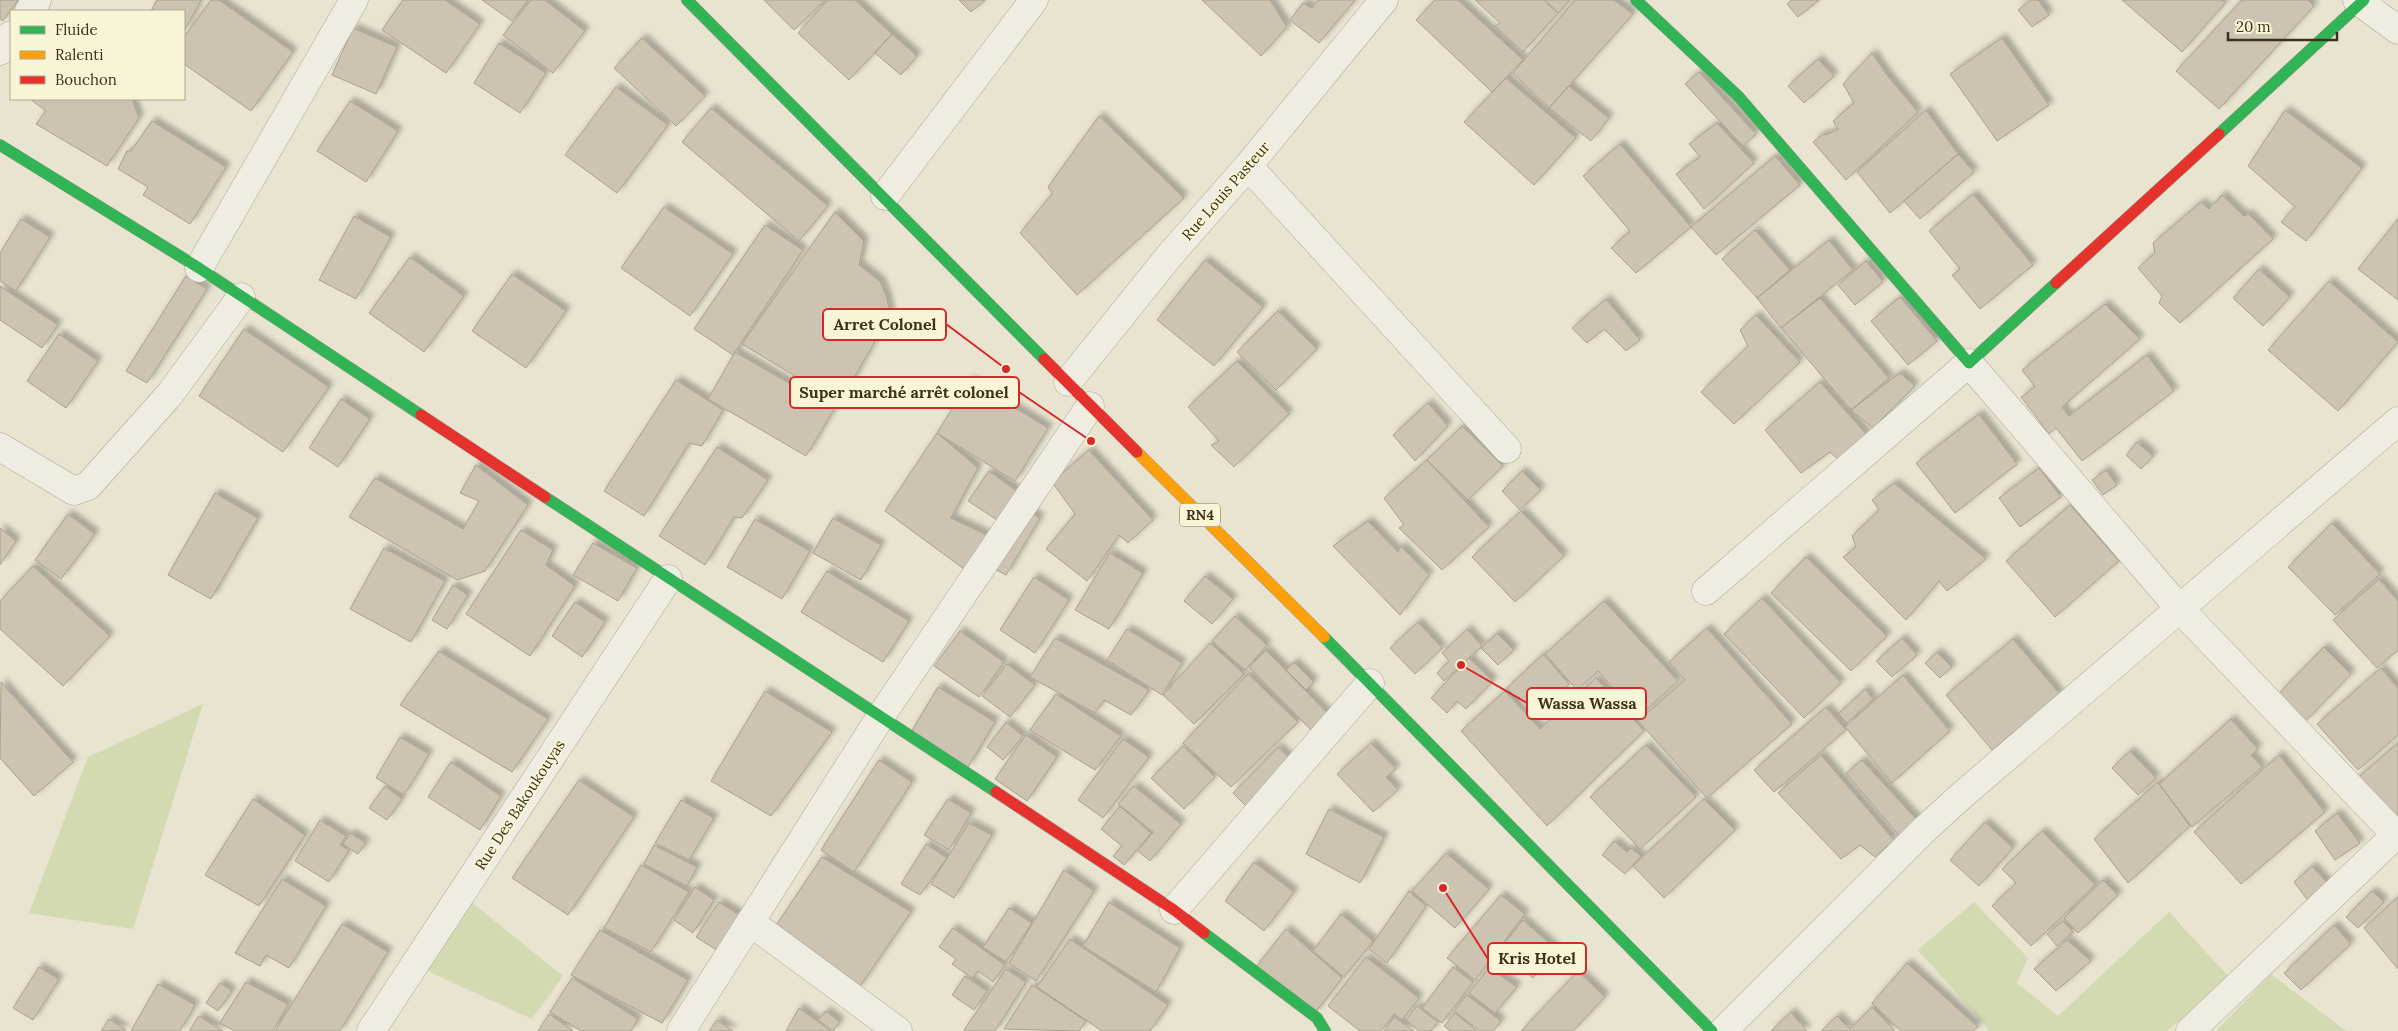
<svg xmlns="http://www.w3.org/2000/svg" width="2398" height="1031" viewBox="0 0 2398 1031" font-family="Lora,serif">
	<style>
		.green { fill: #d3dab1 }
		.building { fill: #ccc3b0; stroke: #a9a08e; filter: url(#shadow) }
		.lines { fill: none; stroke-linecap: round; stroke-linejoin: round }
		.street-casing { stroke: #ada998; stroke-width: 29 }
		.fast-casing { stroke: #9d9888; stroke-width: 12 }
		.slow-casing { stroke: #9d9888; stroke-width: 12 }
		.jam-casing { stroke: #9d9888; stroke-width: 12 }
		.street { stroke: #efede2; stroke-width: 28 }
		.fast { stroke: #30b455; stroke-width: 11 }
		.slow { stroke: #ff9f0a; stroke-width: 11 }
		.jam { stroke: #e5322d; stroke-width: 11 }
		.labels { text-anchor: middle; stroke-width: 4; stroke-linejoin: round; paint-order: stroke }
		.shield { fill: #f8f4d6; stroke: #766c55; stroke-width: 1 }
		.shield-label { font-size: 14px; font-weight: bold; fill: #3e321e }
		.street-label { font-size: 15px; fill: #3e321e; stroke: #f8f4d6 }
		.leader { fill: none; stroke: #d62828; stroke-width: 2 }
		.callout-dot { fill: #d62828; stroke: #f8f4d6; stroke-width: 2 }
		.callout { fill: #f8f4d6; stroke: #d62828; stroke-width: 2 }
		.callout-label { font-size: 16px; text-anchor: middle; font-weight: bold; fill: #3e321e }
	</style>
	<defs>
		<filter id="shadow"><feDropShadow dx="4.5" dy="-4.5" stdDeviation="2.5" flood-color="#0004"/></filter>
	</defs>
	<rect width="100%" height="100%" fill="#e8e4d0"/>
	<path class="green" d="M203 704 133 929 29 913 88 757Z
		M469 900 563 976 532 1019 421 968Z
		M1974 902 2028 958 2017 983 2058 1016 2169 912 2230 978 2167 1031H1987L1988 1029 1918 950Z
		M2271 974 2346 1031H2216Z"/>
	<path class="building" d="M0 0H18L3 21 0 19Z
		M157 0H201L184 32V11H151Z
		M211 0H219L293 52 251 111 184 64V37Z
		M403 0H445L480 24 446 73 382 30Z
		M482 0H528L512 21Z
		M531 0H545L585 31 553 73 503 35Z
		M764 0H825L794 30Z
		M828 0H855L892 34 849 80 798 33Z
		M959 0H985L971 12Z
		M1202 0H1270L1287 27 1261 56Z
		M1318 0H1355L1319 43 1290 20 1303 3 1312 8Z
		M1435 0H1458L1523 60 1492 92 1416 20Z
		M1475 0H1544L1558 13 1523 52 1495 26 1500 23Z
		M1544 0H1570L1558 13Z
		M1575 0H1614L1633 14 1549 108 1513 73Z
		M1792 0H1819L1798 17 1787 4Z
		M2031 0H2038L2049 15 2032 27 2018 10Z
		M2122 0H2222L2225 3 2182 52Z
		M2242 0H2308L2314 6 2219 109 2176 71Z
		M353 28 397 47 376 94 332 75Z
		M892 34 917 56 901 75 875 53Z
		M642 38 705 96 676 126 614 68Z
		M2002 38 2049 105 1997 141 1950 74Z
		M499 43 546 73 520 113 474 83Z
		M1872 53 1887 75 1918 112 1846 180 1813 142 1823 134 1826 135 1838 129 1833 121 1854 103 1843 84Z
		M1818 59 1834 76 1804 103 1788 86Z
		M1699 72 1756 134 1743 146 1685 84Z
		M1506 78 1576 138 1534 185 1464 122Z
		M1569 86 1609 118 1591 141 1549 108Z
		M616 87 668 125 617 193 565 155Z
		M30 99H132L139 118 107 166 36 124 46 111Z
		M350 101 398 131 366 182 317 151Z
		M711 108 828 206 799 241 682 142Z
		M1926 110 1958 154 1890 213 1857 172Z
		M2285 110 2362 168 2306 241 2281 222 2295 207 2248 166Z
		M1099 116 1184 198 1077 295 1020 233 1052 194 1048 187Z
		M152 121 226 167 190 224 143 195 148 187 118 169 127 151H131Z
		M1717 123 1754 163 1704 209 1676 174 1700 157 1689 144Z
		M1620 144 1691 227 1636 273 1611 248 1630 231 1583 176Z
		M1958 154 1974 172 1920 219 1904 201Z
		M1775 156 1800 185 1716 255 1691 227Z
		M1973 194 2033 265 1980 309 1952 275 1960 269 1929 231Z
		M2222 195 2244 216 2249 214 2273 239 2180 323 2159 303 2162 296 2138 268 2155 253 2153 243 2201 202 2209 209Z
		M664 207 733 254 690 316 621 268Z
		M835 212 864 241 859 265 880 281 887 298 890 314 840 403 742 344Z
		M354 216 391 237 356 299 319 280Z
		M21 219 50 237 16 291 0 281V253Z
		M2398 219V300L2358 269Z
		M765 225 803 250 733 355 694 329Z
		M1755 230 1790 270 1757 298 1722 259Z
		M1829 240 1853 270 1781 328 1757 298Z
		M410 257 464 296 424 352 369 313Z
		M1205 260 1263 307 1214 366 1157 320Z
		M1866 261 1883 282 1855 305 1838 285Z
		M2259 269 2290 297 2263 326 2233 298Z
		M512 274 566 311 526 368 472 331Z
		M186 276 207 289 147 383 126 371Z
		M2329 281 2398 342 2338 411 2268 350Z
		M0 286 58 325 42 348 0 320Z
		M1900 297 1937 341 1908 365 1871 321Z
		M1820 298 1889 378 1851 410 1781 328Z
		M1606 299 1640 340 1626 351 1604 329 1587 343 1572 328Z
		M2105 304 2140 339 2062 407 2069 416 2147 355 2174 391 2082 461 2056 428 2049 434 2021 397 2035 387 2022 370Z
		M1278 311 1317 349 1276 390 1237 352Z
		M1756 315 1800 362 1734 424 1701 392 1748 346 1740 330Z
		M244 329 329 387 283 452 199 396Z
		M59 334 98 361 66 408 27 381Z
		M735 352 834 409 806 456 708 399Z
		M1237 361 1289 414 1234 467 1211 445 1219 441 1188 407Z
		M1900 373 1915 386 1873 428 1851 410Z
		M676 380 723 410 702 446 689 443 644 516 604 491Z
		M970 380 1048 428 1015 481 937 433Z
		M1820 382 1867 435 1839 460 1830 452 1801 473 1765 430Z
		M341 399 370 419 338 467 309 448Z
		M1428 403 1448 426 1415 461 1393 435Z
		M1979 414 2017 464 1955 513 1916 463Z
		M1462 426 1503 466 1468 500 1427 460Z
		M937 433 978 468 951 518 987 535 964 569 885 511Z
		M2137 442 2153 456 2141 469 2126 455Z
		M717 447 768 480 742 518 734 517 705 565 659 536Z
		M1089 450 1153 520 1128 543 1119 535 1087 581 1046 549 1075 514 1052 482Z
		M1427 460 1489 527 1442 570 1399 528 1404 525 1384 498Z
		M476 465 528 505 485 571 457 580 349 517 375 478 463 529 479 501 460 493Z
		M2039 468 2061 497 2020 527 1999 498Z
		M2106 470 2117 485 2103 495 2092 480Z
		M989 471 1017 491 997 520 968 501Z
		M1522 471 1541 490 1520 510 1502 491Z
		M1894 483 1986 559 1947 591 1939 581 1906 620 1843 557 1856 547 1852 536 1879 510 1872 500Z
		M215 493 258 518 211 599 168 575Z
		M2070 505 2119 561 2055 617 2006 561Z
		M1521 511 1564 556 1515 602 1472 557Z
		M1030 512 1040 518 1006 575 995 569Z
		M68 514 95 534 61 579 35 560Z
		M833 518 881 545 861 580 813 553Z
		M755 519 810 551 782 599 727 567Z
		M1368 521 1398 552 1401 546 1429 575 1400 615 1333 546Z
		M2332 523 2380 574 2335 615 2288 567Z
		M0 528 16 541 0 565Z
		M521 530 553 550 546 565 575 586 530 656 466 614Z
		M593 543 637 568 618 601 573 575Z
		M384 548 445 581 411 642 350 609Z
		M1110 553 1143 573 1109 629 1075 610Z
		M1806 557 1887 636 1851 671 1771 593Z
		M33 566 110 636 63 686 0 629V601Z
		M827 571 909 621 883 662 801 612Z
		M1205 576 1233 599 1212 624 1184 601Z
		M1034 577 1069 600 1035 653 1000 630Z
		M2379 579 2398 601V650L2377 668 2333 620Z
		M453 585 468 595 447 629 432 620Z
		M1762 598 1841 683 1804 718 1724 634Z
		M1604 601 1678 681 1639 716 1598 671 1577 690 1545 654Z
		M575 602 605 622 582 657 552 636Z
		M1235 616 1267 645 1245 670 1212 641Z
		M1418 622 1442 648 1415 674 1390 648Z
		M1707 628 1792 724 1707 798 1638 721 1685 680 1669 662Z
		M1127 629 1182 663 1162 695 1107 660Z
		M1467 629 1482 646 1444 681 1437 673 1449 661 1442 653Z
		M960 631 1004 662 979 697 934 666Z
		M1497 633 1514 650 1498 665 1481 648Z
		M1055 638 1149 690 1131 715 1104 700 1095 713 1030 677Z
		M1902 638 1917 655 1892 677 1876 661Z
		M2013 639 2060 694 1992 750 1946 695Z
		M1210 643 1244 674 1194 724 1163 695Z
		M2324 647 2351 674 2306 721 2278 694Z
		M1266 650 1333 719 1316 735 1249 667Z
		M439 651 548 719 512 772 400 705Z
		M1937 652 1952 667 1940 678 1925 663Z
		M1543 654 1569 684 1535 718 1507 688Z
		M1469 658 1493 681 1466 709 1457 701 1447 713 1431 698Z
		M1294 662 1314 682 1306 690 1286 670Z
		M1007 664 1035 685 1010 717 982 696Z
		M2381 668 2398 688V735L2358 770 2317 724Z
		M1248 674 1298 722 1231 787 1183 743Z
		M1903 675 1950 731 1892 783 1845 727Z
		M1596 678 1644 731 1547 826 1461 731 1505 691 1540 729Z
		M1 682 73 762 34 796 0 758Z
		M938 687 995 722 968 767 911 732Z
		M1865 689 1873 699 1847 723 1838 714Z
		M765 691 832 732 771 816 711 781Z
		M1056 694 1121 736 1095 770 1030 730Z
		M1826 707 1846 730 1774 792 1754 770Z
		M2231 719 2258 749 2251 755 2262 767 2192 827 2159 784Z
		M1006 722 1023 736 1003 760 987 747Z
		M1026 735 1057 757 1027 801 995 779Z
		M400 737 429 754 404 795 376 778Z
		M1123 739 1149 757 1103 818 1078 800Z
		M1371 743 1396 769 1386 777 1398 790 1373 812 1337 774Z
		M2398 743V822L2346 788Z
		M1646 745 1696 797 1640 849 1590 797Z
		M1183 746 1215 777 1184 809 1151 778Z
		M1278 747 1296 764 1250 810 1233 793Z
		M2130 751 2156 778 2138 795 2112 768Z
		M1821 755 1894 840 1875 857 1860 845 1841 859 1778 793Z
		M2279 755 2325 812 2241 884 2194 832Z
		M879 760 912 782 854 872 821 850Z
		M1862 760 1918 821 1901 838 1846 773Z
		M451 762 501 796 480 830 428 797Z
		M579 780 634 817 568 915 512 878Z
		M2158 782 2190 826 2128 883 2094 839Z
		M385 786 402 799 387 820 369 808Z
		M1134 786 1181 824 1150 861 1138 851 1153 832 1118 804Z
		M253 799 305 835 259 906 205 875Z
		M948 799 971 813 949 850 924 835Z
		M1704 799 1735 830 1664 898 1633 866Z
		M681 800 714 818 689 860 655 843Z
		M1120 806 1151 833 1124 865 1113 856 1122 846 1101 829Z
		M1329 809 1384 837 1360 883 1306 854Z
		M2337 813 2360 843 2335 860 2315 831Z
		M320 820 346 836 340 845 349 850 329 882 295 861Z
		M1985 822 2013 848 1979 886 1950 860Z
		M969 823 992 835 954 898 931 884Z
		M2042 831 2095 885 2031 946 1992 906 2016 883 2002 869Z
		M350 833 366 843 358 854 343 844Z
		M1614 841 1627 852 1631 848 1641 856 1625 874 1602 855Z
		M926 844 947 858 920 895 901 884Z
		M654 845 697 867 687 886 644 864Z
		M1446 853 1489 889 1455 928 1412 891Z
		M822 857 911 912 858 989 771 933Z
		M1254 862 1294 892 1264 931 1225 901Z
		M641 865 689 892 651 952 604 928Z
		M2312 866 2332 888 2312 906 2294 882Z
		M1064 870 1094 891 1036 981 1009 963Z
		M282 879 326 906 289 968 266 955 260 966 235 953Z
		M2103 880 2118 895 2078 933 2064 918Z
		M695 887 714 900 693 933 674 920Z
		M1409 891 1426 906 1387 963 1369 949Z
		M2372 891 2384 902 2358 928 2346 917Z
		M1501 895 1525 914 1475 980 1447 958Z
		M2398 897V969L2364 928Z
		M719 902 741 916 718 951 696 937Z
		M1109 902 1180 948 1156 992 1083 946Z
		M1009 908 1032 923 1006 962 983 947Z
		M1341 914 1373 941 1344 977 1313 951Z
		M1523 920 1557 950 1533 978 1499 950Z
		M2063 921 2073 932 2057 946 2047 934Z
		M342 924 388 952 340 1031H275Z
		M2334 925 2351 944 2301 990 2284 973Z
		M953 928 1005 965 993 982 978 971 972 978 952 964 956 959 939 947Z
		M1286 929 1342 978 1314 1014 1255 968Z
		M600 930 688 980 662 1023 571 975Z
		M1070 939 1168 1005 1150 1031H1102L1037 987Z
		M2067 940 2091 961 2056 991 2034 969Z
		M1366 957 1419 998 1402 1020 1394 1014 1381 1031H1360L1328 1006Z
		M1907 963 1978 1027 1973 1031H1901L1872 1003Z
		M39 967 59 979 33 1020 13 1008Z
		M1453 967 1473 982 1442 1023 1422 1008Z
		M1489 968 1517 987 1495 1013 1469 993Z
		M1006 969 1026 982 995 1031H966L964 1030Z
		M1578 971 1605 997 1573 1031H1521Z
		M965 976 987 991 974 1010 952 995Z
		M572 978 638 1019 631 1031H581L550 1012Z
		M246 982 288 1004 273 1031H234L220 1023Z
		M220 983 232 991 218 1011 206 1003Z
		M158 984 195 1005 180 1031H131Z
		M1032 985 1086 1021 1079 1031 1004 1029Z
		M1467 995 1501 1021 1493 1031H1480L1454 1011Z
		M1417 1006 1438 1022 1431 1031H1419L1406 1020Z
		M1872 1007 1895 1031H1821L1837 1016 1850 1029Z
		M799 1008 831 1031H786Z
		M826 1011 840 1022 833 1031 818 1020Z
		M1791 1012 1807 1031H1771Z
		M1455 1013 1477 1031H1450L1444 1026Z
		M549 1014 573 1031H538Z
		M199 1016 223 1031H189Z
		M1394 1017 1414 1031H1384Z
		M109 1019 126 1030 101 1031Z
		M717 1020 733 1031H709Z"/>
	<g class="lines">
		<g class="street-casing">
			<path id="street" d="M2357 0 2398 30
				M29 11 37 0
				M0 51 11 35
				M1248 166 1507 449
				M885 196 1034 0
				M199 268 354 0
				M1068 382 1170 255 1248 166 1384 0
				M0 447 74 491 88 486 170 394 241 297
				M1706 591 1969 363 2179 608 2398 837
				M1174 910 1370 683
				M750 922 898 1031
				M371 1031 668 579
				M681 1031 881 716 1090 406
				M1723 1031 1925 829 1960 797 2398 421
				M2190 1031 2398 833"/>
		</g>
		<g class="fast-casing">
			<path id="fast" d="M687 0 1044 359
				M1636 0 1738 96 1969 363 2056 283
				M2219 134 2364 0
				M0 145 199 268 421 415
				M545 497 996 792
				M1324 637 1712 1031
				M1204 933 1317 1018 1325 1031"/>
		</g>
		<g class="slow-casing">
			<path id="slow" d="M1137 452 1324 637"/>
		</g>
		<g class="jam-casing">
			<path id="jam" d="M2056 283 2219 134
				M1044 359 1137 452
				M421 415 545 497
				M996 792 1174 910 1204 933"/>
		</g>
		<use href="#street" class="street"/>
		<use href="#fast" class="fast"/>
		<use href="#slow" class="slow"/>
		<use href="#jam" class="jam"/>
	</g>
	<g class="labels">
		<rect class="shield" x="1180" y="503.5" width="40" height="23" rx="4"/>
		<g class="shield-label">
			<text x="1200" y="520">RN4</text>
		</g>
		<g class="street-label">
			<text transform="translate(1226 191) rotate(-49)" y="5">Rue Louis Pasteur</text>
			<text transform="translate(520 805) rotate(-57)" y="5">Rue Des Bakoukouyas</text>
		</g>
	</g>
	<path class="leader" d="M1006 369L946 324M1091 441L1019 392M1461 665L1527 703M1443 888L1488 959"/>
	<g class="callout-dot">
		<circle cx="1006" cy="369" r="5"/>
		<circle cx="1091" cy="441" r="5"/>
		<circle cx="1461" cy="665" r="5"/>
		<circle cx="1443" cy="888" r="5"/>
	</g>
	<g class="callout">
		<rect x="823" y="309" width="123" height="31" rx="5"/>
		<rect x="790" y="377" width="229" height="31" rx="5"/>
		<rect x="1527" y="688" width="119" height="31" rx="5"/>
		<rect x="1488" y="943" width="98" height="31" rx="5"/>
	</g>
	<g class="callout-label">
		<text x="885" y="330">Arret Colonel</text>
		<text x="904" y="398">Super marché arrêt colonel</text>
		<text x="1587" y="709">Wassa Wassa</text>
		<text x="1537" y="964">Kris Hotel</text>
	</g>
	<rect x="10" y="10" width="175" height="90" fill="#f8f4d6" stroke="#aea68c"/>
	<rect x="20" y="26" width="25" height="8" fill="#30b455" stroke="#aea68c"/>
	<text x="55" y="35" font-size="15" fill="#3e321e">Fluide</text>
	<rect x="20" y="51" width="25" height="8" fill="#ff9f0a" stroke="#aea68c"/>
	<text x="55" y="60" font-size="15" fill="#3e321e">Ralenti</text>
	<rect x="20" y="76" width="25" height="8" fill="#e5322d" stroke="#aea68c"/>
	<text x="55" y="85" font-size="15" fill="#3e321e">Bouchon</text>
	<path d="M2228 32v8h109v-8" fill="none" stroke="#3e321e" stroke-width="2.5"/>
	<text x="2236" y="32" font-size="15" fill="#3e321e" stroke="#f8f4d6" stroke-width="4" paint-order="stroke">20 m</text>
</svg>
